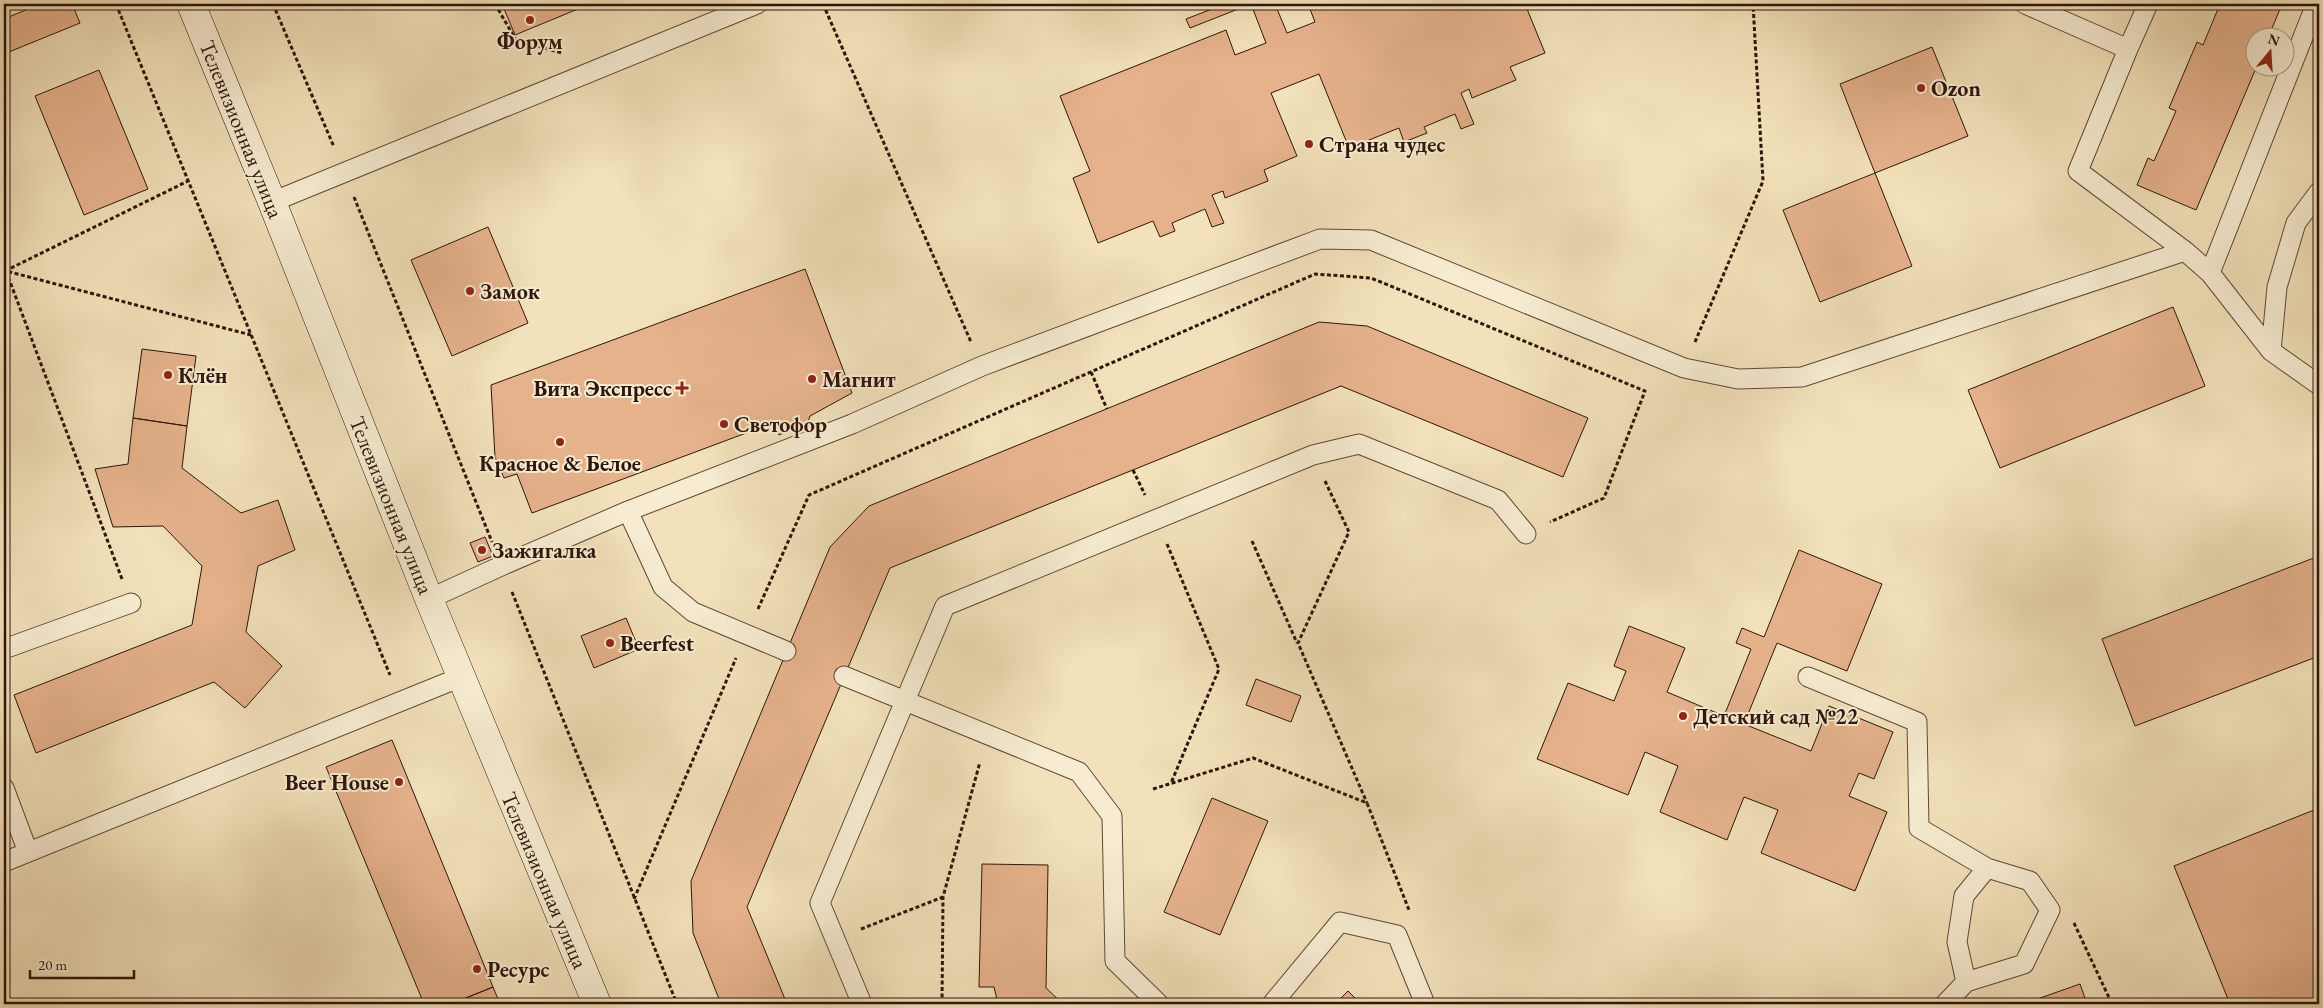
<svg xmlns="http://www.w3.org/2000/svg" width="2323" height="1008" viewBox="0 0 2323 1008" font-family="'EB Garamond',serif">
	<style>
		.building { fill: #e5b28c; stroke: #2e150c }
		.lines { fill: none; stroke-linecap: round; stroke-linejoin: round }
		.lane-casing { stroke: #5f4838; stroke-width: 21 }
		.secondary-casing { stroke: #2e150c; stroke-width: 29 }
		.path { stroke: #2e150c; stroke-width: 3; stroke-dasharray: 4 2.5; stroke-linecap: butt }
		.lane { stroke: #f7ecd2; stroke-width: 19 }
		.secondary { stroke: #f7ecd2; stroke-width: 28 }
		.poi-dot { fill: #8f2418; stroke: #f7ecd2; stroke-width: 2 }
		.labels { text-anchor: middle; stroke-width: 4; stroke-linejoin: round; paint-order: stroke }
		.poi-label { font-size: 22px; font-weight: bold; fill: #2e150c; stroke: #f7ecd2; text-anchor: start }
		.street-label { font-size: 22px; fill: #2e150c; stroke: #f7ecd2 }
	</style>
	<rect width="100%" height="100%" fill="#f2e1ba"/>
	<filter id="stains"><feTurbulence type="fractalNoise" baseFrequency=".004" numOctaves="4"/><feColorMatrix values="0 0 0 0 .2 0 0 0 0 .09 0 0 0 0 .02 0 0 0 .5 -.17"/></filter>
	<radialGradient id="worn" r=".72"><stop offset=".6" stop-color="#630" stop-opacity="0"/><stop offset="1" stop-color="#630" stop-opacity=".3"/></radialGradient>
	<path class="building" d="M40 4H72L80 23 4 54V19Z
		M502 4H590L515 35Z
		M1225 4H1275L1287 33 1315 22 1308 4H1525L1545 53 1510 67 1516 80 1472 98 1469 89 1461 93 1474 124 1461 129 1455 114 1424 127 1427 133 1404 142 1399 128 1349 148 1319 74 1271 93 1297 156 1264 170 1268 181 1225 198 1223 191 1212 195 1224 223 1212 227 1205 209 1172 223 1175 231 1160 237 1153 221 1098 243 1073 178 1090 171 1060 96 1226 30 1235 55 1266 43 1251 4 1190 28 1186 19Z
		M2220 4H2282L2268 38H2256V68L2196 210 2137 185 2148 158 2154 161 2176 111 2169 108 2197 42 2203 45Z
		M1932 47 1968 136 1875 173 1840 84Z
		M99 70 148 189 84 215 35 96Z
		M1875 173 1912 266 1820 302 1783 210Z
		M488 227 528 323 452 356 411 260Z
		M805 269 852 393 810 416 808 422 779 435 773 423 532 513 517 474 504 478 495 457 491 385Z
		M2173 307 2205 386 2000 468 1968 390Z
		M1319 322 1367 326 1588 418 1563 477 1341 386 890 568 747 907 787 1004H721L693 933 691 881 830 547 869 506Z
		M142 349 196 356 187 426 133 418Z
		M133 418 187 426 182 468 241 513 278 500 295 550 258 566 246 632 282 666 245 708 214 682 36 753 14 695 192 625 202 566 163 526 113 527 95 469 128 464Z
		M485 537 493 556 478 562 470 543Z
		M1799 550 1882 584 1847 671 1777 643 1744 724 1811 751 1829 706 1893 732 1874 779 1859 773 1849 796 1887 812 1855 891 1761 853 1778 810 1744 797 1727 840 1660 812 1678 766 1645 752 1628 795 1537 759 1568 683 1614 701 1626 671 1614 666 1629 626 1685 648 1667 692 1724 716 1751 649 1736 643 1742 628 1764 637Z
		M2319 556V656L2135 726 2102 639Z
		M626 618 639 649 594 668 581 636Z
		M1256 679 1301 696 1291 722 1246 705Z
		M392 740 493 987 451 1004H424L326 767Z
		M1212 798 1268 821 1220 935 1164 912Z
		M2319 808V1004H2230L2174 866Z
		M982 864 1048 865 1046 988 1063 1004H998L994 987H979Z
		M2080 984 2087 1004H2023Z
		M493 987 500 1004H451Z
		M1348 991 1361 1004H1335Z"/>
	<g class="lines">
		<g class="lane-casing">
			<path id="lane" d="M2025 4 2128 49 2078 171 2185 251 2210 273 2271 351 2319 385
				M2128 49 2148 4
				M272 202 757 4
				M2210 273 2316 4
				M2271 351 2277 287 2296 223 2319 192
				M628 511 663 587 693 612 786 651
				M429 599 501 566 628 511 852 424 982 366 1320 239 1371 240 1684 368 1738 379 1802 377 2185 251
				M4 649 131 603
				M844 676 1079 772 1112 816 1115 961 1159 1004
				M1808 677 1917 722 1919 828 1987 868 2030 881 2050 910 2024 964 1966 982 1945 1004
				M4 788 28 852
				M4 862 461 677
				M1966 982 1957 942 1964 896 1987 868
				M862 1004 820 903 945 606 1313 455 1359 444 1498 500 1526 534
				M1272 1004 1340 922 1397 935 1425 1004"/>
		</g>
		<g class="secondary-casing">
			<path id="secondary" d="M191 4 272 202 429 599 597 1004"/>
		</g>
		<path class="path" d="M116 4 390 675
			M273 4 334 147
			M495 4 516 40 562 53
			M823 4 971 342
			M354 197 492 542
			M5 271 188 181
			M1695 342 1763 181 1753 4
			M1091 372 1107 409
			M1133 470 1145 495
			M1325 481 1349 532 1298 643 1367 803
			M1252 541 1297 643
			M1167 544 1219 669 1171 783
			M122 579 6 271 251 335
			M512 592 677 1004
			M758 609 809 495 1315 274 1371 278 1645 391 1604 498 1550 522
			M1153 789 1253 758 1367 803 1409 910
			M634 899 736 658
			M2074 923 2112 1004
			M861 929 943 897
			M942 1004 943 897 980 762"/>
		<use href="#lane" class="lane"/>
		<use href="#secondary" class="secondary"/>
	</g>
	<g class="poi-dot">
		<circle cx="530" cy="20" r="5"/>
		<circle cx="1921" cy="88" r="5"/>
		<circle cx="1309" cy="144" r="5"/>
		<circle cx="470" cy="291" r="5"/>
		<circle cx="168" cy="375" r="5"/>
		<circle cx="812" cy="379" r="5"/>
		<path d="M679.5 380.5h5v5h5v5h-5v5h-5v-5h-5v-5h5z"/>
		<circle cx="724" cy="424" r="5"/>
		<circle cx="560" cy="442" r="5"/>
		<circle cx="482" cy="550" r="5"/>
		<circle cx="610" cy="643" r="5"/>
		<circle cx="1683" cy="716" r="5"/>
		<circle cx="399" cy="782" r="5"/>
		<circle cx="477" cy="969" r="5"/>
	</g>
	<g class="labels">
		<g class="poi-label">
			<text x="530" y="49" text-anchor="middle">Форум</text>
			<text x="1931" y="96">Ozon</text>
			<text x="1319" y="152">Страна чудес</text>
			<text x="480" y="299">Замок</text>
			<text x="178" y="383">Клён</text>
			<text x="822" y="387">Магнит</text>
			<text x="672" y="396" text-anchor="end">Вита Экспресс</text>
			<text x="734" y="432">Светофор</text>
			<text x="560" y="471" text-anchor="middle">Красное &amp; Белое</text>
			<text x="492" y="558">Зажигалка</text>
			<text x="620" y="651">Beerfest</text>
			<text x="1693" y="724">Детский сад №22</text>
			<text x="389" y="790" text-anchor="end">Beer House</text>
			<text x="487" y="977">Ресурс</text>
		</g>
		<g class="street-label">
			<text transform="translate(242 129) rotate(68)" y="8">Телевизионная улица</text>
			<text transform="translate(392 505) rotate(68)" y="8">Телевизионная улица</text>
			<text transform="translate(545 880) rotate(67)" y="8">Телевизионная улица</text>
		</g>
	</g>
	<rect width="2323" height="1008" fill="none" stroke="#f2e1ba" stroke-width="20"/>
	<rect x="5" y="5" width="2313" height="998" fill="none" stroke="#2e150c" stroke-width="2.5"/>
	<rect x="10" y="10" width="2303" height="988" fill="none" stroke="#2e150c"/>
	<g transform="translate(2270 52) rotate(18)"><circle r="24" fill="#f7ecd2" stroke="#a79683"/>
	<path d="M0-4L9 19L0 12L-9 19Z" fill="#8f2418"/>
	<text y="-8" font-size="14" font-weight="bold" text-anchor="middle" fill="#2e150c">N</text>
	</g>
	<path d="M30 970v8h104v-8" fill="none" stroke="#2e150c" stroke-width="2.5"/>
	<text x="38" y="970" font-size="15" fill="#2e150c" stroke="#f7ecd2" stroke-width="4" paint-order="stroke">20 m</text>
	<rect width="100%" height="100%" filter="url(#stains)"/>
	<rect width="100%" height="100%" fill="url(#worn)"/>
</svg>
